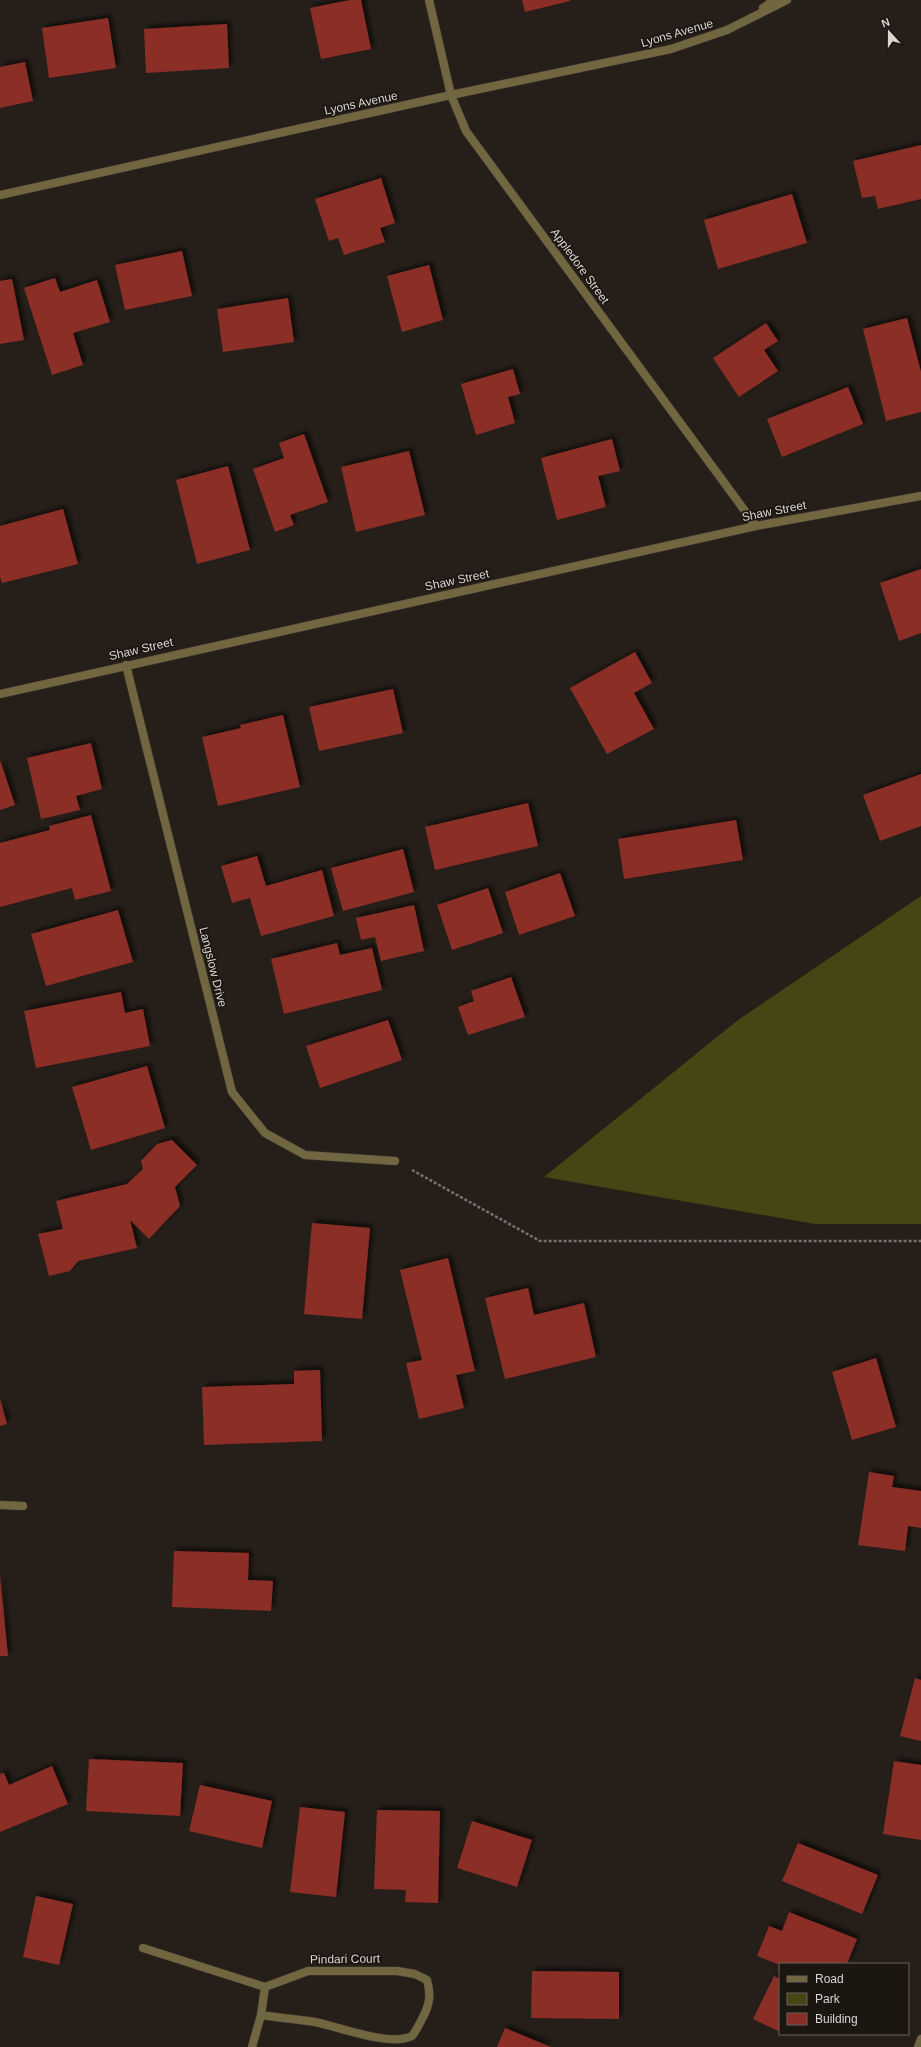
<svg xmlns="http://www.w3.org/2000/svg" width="921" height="2047" viewBox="0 0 921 2047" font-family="Arial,sans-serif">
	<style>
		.green { fill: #454614 }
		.building { fill: #8a2d27; filter: url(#shadow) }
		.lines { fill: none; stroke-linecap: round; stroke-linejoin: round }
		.minor-casing { stroke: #433c36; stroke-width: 9 }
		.path { stroke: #77726d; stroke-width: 2.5; stroke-dasharray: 3 2; stroke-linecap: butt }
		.minor { stroke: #70663f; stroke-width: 8 }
		.labels { text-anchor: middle; stroke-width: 3.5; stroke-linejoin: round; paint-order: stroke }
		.street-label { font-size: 12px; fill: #d9d5d1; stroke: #1c1610 }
	</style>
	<defs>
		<filter id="shadow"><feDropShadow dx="3.5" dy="-3.5" stdDeviation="2" flood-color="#0009"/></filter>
	</defs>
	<rect width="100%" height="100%" fill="#261f19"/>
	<path class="green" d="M921 896V1224H815L544 1177 738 1020Z"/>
	<path class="building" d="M350 0H361L371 49 321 59 310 8Z
		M522 0H570V1L525 12Z
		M108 18 116 68 49 78 42 28Z
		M227 24 229 68 146 73 144 29Z
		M25 62 33 101 0 108V67Z
		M921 145V199L878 209 875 196 862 198 853 161Z
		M381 178 395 223 380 228 385 242 344 255 338 238 329 241 315 199Z
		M792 194 807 243 718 269 704 220Z
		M182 251 192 296 125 310 115 265Z
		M429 265 443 320 402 332 387 276Z
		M55 278 60 292 97 280 110 322 73 333 83 365 52 375 24 288Z
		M12 279 24 340 0 344V281Z
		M288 298 294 342 223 352 217 309Z
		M907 318 921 372V412L886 421 863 329Z
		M766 323 778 341 764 350 778 371 739 397 713 358Z
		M513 369 520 394 508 397 515 423 476 435 461 384Z
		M848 387 863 424 782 457 767 419Z
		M304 434 328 502 290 515 294 525 275 532 253 469 284 458 279 443Z
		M612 439 620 471 598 476 606 507 557 520 541 458Z
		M409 451 425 515 356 532 341 467Z
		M228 466 250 550 197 564 176 480Z
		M63 509 78 564 2 583 0 577V526Z
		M921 569V633L899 641 880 583Z
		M635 652 652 683 634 693 654 729 607 754 570 688Z
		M393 689 403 733 319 751 309 707Z
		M283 715 300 787 218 806 202 737 241 728 240 725Z
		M91 743 102 789 76 796 80 810 41 819 27 758Z
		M0 760 15 805 0 810Z
		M921 774V826L880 841 863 795Z
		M528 803 538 846 435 870 425 827Z
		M91 815 111 891 75 900 72 888 0 907V843L50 830 49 826Z
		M736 820 743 860 624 879 618 839Z
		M403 849 414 892 343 911 331 868Z
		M257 856 266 886 322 870 334 916 261 936 250 898 232 903 221 866Z
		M560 873 575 916 519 935 505 892Z
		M488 888 503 933 452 950 437 905Z
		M414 905 424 951 381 961 375 937 361 940 356 918Z
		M118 910 133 962 46 986 31 934Z
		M337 943 340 955 372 948 382 990 284 1014 271 959Z
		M511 977 525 1017 468 1035 458 1007 474 1001 471 991Z
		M121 992 125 1013 143 1009 150 1046 36 1068 24 1011Z
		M388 1020 402 1060 320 1088 306 1046Z
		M147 1066 165 1128 91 1150 72 1087Z
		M172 1140 197 1165 175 1187 180 1206 149 1239 130 1220 137 1248 78 1261 70 1271 49 1276 38 1234 63 1229 56 1201 127 1184 143 1169 141 1161 157 1144Z
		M312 1223 370 1228 362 1319 304 1314Z
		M448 1258 475 1371 456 1375 464 1408 419 1419 406 1363 422 1360 400 1270Z
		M528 1288 534 1315 584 1303 596 1357 505 1379 485 1298Z
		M876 1358 896 1427 852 1440 832 1372Z
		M320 1370 322 1441 204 1445 202 1387 294 1384V1371Z
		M0 1399 7 1424 0 1426Z
		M869 1472 894 1476 892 1487 921 1491V1528L908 1526 905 1551 858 1545Z
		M174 1551 249 1553 248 1580 273 1581 271 1611 172 1607Z
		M0 1575 8 1656H0Z
		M915 1678 921 1680V1741L900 1736Z
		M89 1759 183 1763 180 1816 86 1811Z
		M894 1761 921 1765V1840L883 1834Z
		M52 1766 68 1804 0 1832V1774L4 1773 9 1785Z
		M200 1785 272 1801 262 1848 189 1831Z
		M300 1807 345 1812 336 1897 290 1892Z
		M377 1810 440 1811 438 1903 405 1902 406 1890 374 1889Z
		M472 1821 532 1840 517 1887 457 1868Z
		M798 1843 878 1875 862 1914 782 1881Z
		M36 1896 73 1904 59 1965 23 1957Z
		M789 1912 857 1939 847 1964 780 1965 757 1956 769 1926 782 1931Z
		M532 1971 619 1972V2019L531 2018Z
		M774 1976 780 1979V2032L753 2019Z
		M505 2028 551 2047H497Z"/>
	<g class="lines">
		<g class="minor-casing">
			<path id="minor" d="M429 0 451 95 466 131 756 526
				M763 8 774 0
				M0 195 451 95 671 49 727 30 787 0
				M126 665 232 1092 265 1133 305 1155 395 1161
				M0 694 756 526 921 496
				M0 1505 23 1506
				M143 1948 265 1987
				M252 2047 261 2015 265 1987 308 1971H397L415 1974 427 1980C431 1994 430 2004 423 2017 420 2023 416 2031 412 2036 390 2047 339 2027 315 2022 298 2019 279 2018 261 2015
				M918 2047 921 2039"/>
		</g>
		<path class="path" d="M412 1170 540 1241H921"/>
		<use href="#minor" class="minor"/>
	</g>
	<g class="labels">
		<g class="street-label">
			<text transform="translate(677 33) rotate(-16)" y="4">Lyons Avenue</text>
			<text transform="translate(361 103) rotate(-12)" y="4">Lyons Avenue</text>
			<text transform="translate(580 266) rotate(54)" y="4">Appledore Street</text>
			<text transform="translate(774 511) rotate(-11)" y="4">Shaw Street</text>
			<text transform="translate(457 580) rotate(-12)" y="4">Shaw Street</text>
			<text transform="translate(141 649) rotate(-13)" y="4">Shaw Street</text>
			<text transform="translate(213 967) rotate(76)" y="4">Langslow Drive</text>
			<text transform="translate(345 1959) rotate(-1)" y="4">Pindari Court</text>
		</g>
	</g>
	<rect x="779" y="1963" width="130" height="72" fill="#1c1610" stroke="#68625d"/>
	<rect x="787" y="1976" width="20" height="6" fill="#70663f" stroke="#68625d"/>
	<text x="815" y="1983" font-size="12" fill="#d9d5d1">Road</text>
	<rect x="787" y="1993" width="20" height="12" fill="#454614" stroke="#68625d"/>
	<text x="815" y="2003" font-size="12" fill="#d9d5d1">Park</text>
	<rect x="787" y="2013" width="20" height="12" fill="#8a2d27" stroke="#68625d"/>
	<text x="815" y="2023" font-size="12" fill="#d9d5d1">Building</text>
	<g transform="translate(889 32) rotate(339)" stroke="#1c1610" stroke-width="3" paint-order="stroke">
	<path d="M0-3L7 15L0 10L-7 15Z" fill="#d9d5d1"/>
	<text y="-6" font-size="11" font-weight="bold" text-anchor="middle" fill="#d9d5d1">N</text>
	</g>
</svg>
